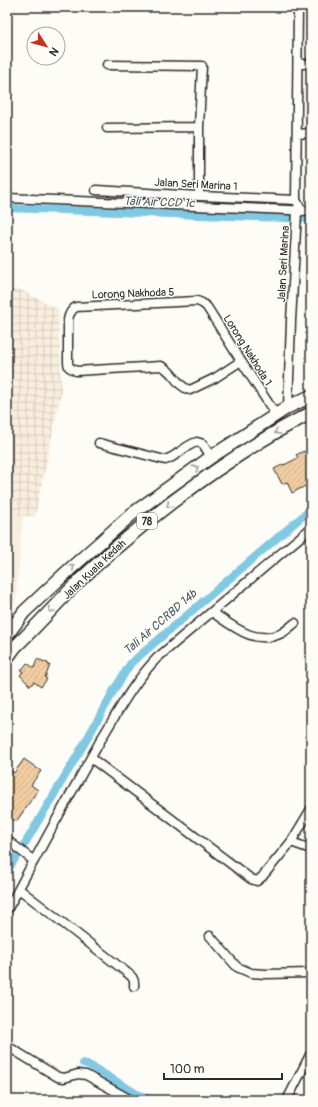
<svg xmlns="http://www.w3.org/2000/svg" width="318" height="1107" viewBox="0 0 318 1107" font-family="Pangolin,sans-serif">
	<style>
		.built { fill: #f9eedd }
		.industrial { fill: url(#industrial-grid) }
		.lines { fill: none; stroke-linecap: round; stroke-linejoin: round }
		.canal { stroke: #81c9e2; stroke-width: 8 }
		.building { fill: url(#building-hatch); stroke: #2b2b2b }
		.minor-casing { stroke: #2b2b2b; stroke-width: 11 }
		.primary-casing { stroke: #2b2b2b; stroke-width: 15 }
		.minor { stroke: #fdfcf7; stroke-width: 8 }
		.primary { stroke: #fdfcf7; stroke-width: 12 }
		.oneway { stroke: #9e9e9b }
		.labels { text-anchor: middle; stroke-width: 3; stroke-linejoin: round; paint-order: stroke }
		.shield { fill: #fdfcf7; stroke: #6a6a68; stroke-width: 1 }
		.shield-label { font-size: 10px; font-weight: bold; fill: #2b2b2b }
		.street-label { font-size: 11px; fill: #2b2b2b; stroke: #fdfcf7 }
		.water-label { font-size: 12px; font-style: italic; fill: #455a62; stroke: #fdfcf7 }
	</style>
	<defs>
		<pattern id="industrial-grid" width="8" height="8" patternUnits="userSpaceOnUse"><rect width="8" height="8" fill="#f9eedd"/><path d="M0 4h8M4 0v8" fill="none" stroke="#d6ccbe"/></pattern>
		<pattern id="building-hatch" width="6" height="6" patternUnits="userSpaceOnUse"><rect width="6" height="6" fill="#f1cda1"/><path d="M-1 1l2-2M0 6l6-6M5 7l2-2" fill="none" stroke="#cfb08b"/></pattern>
	</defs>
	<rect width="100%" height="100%" fill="#fdfcf7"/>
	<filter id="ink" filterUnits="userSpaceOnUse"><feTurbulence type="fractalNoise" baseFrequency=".025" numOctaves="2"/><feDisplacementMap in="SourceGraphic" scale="8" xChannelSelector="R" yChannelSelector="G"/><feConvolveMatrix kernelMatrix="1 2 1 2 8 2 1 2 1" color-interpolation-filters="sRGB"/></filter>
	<g filter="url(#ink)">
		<path class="built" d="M7 515 23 516 16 601 7 614Z"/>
		<path class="industrial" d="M7 289 21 290 58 309 61 393 35 516H23L7 515Z"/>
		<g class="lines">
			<path class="canal" d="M7 208 311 219
				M24 845 87 739 114 690 131 663 311 509
				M7 871 16 857
				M83 1063 89 1065 137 1094 153 1100"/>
		</g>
		<path class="building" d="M304 451 309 459 311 458V483L292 493 287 482 282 484 274 469 284 464V465L298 458 296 455Z
			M37 659 48 663 47 664 50 665 45 678 47 679 41 687 34 682 30 686 20 675 23 672 21 671 27 663 34 668Z
			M24 759 41 771 31 785 38 790 16 822 7 816V768L14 773Z"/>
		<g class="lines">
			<g class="minor-casing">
				<path id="minor" d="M298 64H311
					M107 65 202 66 199 127V196
					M107 128 199 127
					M297 134 311 133
					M96 190 199 196 296 200
					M7 198 311 211
					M241 361 215 378 190 390C177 387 173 370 161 366L76 371 69 367 68 363V320C69 314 71 310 76 307L197 301 202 303 207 307 241 361 276 415
					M288 407 291 321 297 212 302 211 296 200 298 7
					M99 443 165 460C177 457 185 445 197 442L203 444 211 457
					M212 612C234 627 255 646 282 633 287 630 291 626 295 623
					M91 758 251 879 257 881 262 877 291 842 311 849
					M7 840 34 861
					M291 842 311 809
					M19 889 125 971C131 976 135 978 134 986
					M7 910C17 893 25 876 35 859 57 818 80 777 103 736 120 708 134 682 157 658L311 528
					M210 936 237 967 251 973 266 974 311 973
					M7 1046 58 1077 64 1078 78 1074 86 1075 131 1100
					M287 1100 311 1053"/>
			</g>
			<g class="primary-casing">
				<path id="primary" d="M7 635 24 612 70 569 132 514 211 457 288 407 311 396
					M7 658 15 647C37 626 57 603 78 582 107 554 139 528 171 503 215 470 261 438 311 413"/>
			</g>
			<use href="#minor" class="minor"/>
			<use href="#primary" class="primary"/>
		</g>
		<defs><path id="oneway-chevron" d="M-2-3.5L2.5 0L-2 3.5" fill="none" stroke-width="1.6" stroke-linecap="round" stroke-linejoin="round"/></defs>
		<g class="oneway">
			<use href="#oneway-chevron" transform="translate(277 432) rotate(150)"/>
			<use href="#oneway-chevron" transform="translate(196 468) rotate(-36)"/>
			<use href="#oneway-chevron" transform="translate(169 505) rotate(143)"/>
			<use href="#oneway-chevron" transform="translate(72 567) rotate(-42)"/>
			<use href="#oneway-chevron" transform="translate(51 610) rotate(134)"/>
		</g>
	</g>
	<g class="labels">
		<rect class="shield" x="137" y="513" width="20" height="16" rx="3"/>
		<g class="shield-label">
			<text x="147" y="525">78</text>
		</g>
		<g class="street-label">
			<text transform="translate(196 184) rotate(3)" y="4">Jalan Seri Marina 1</text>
			<text transform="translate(283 264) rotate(-87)" y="4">Jalan Seri Marina</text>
			<text transform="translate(133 293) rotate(-2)" y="4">Lorong Nakhoda 5</text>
			<text transform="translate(248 350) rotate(58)" y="4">Lorong Nakhoda 1</text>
			<text transform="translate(94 569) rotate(-43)" y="4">Jalan Kuala Kedah</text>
		</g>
		<g class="water-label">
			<text transform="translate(159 202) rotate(2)" y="4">Tali Air CCD 1c</text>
			<text transform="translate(160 622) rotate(-41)" y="4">Tali Air CCRBD 14b</text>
		</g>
	</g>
	<rect width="318" height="1107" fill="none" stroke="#fdfcf7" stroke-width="24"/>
	<rect x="12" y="12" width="294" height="1083" fill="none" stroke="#2b2b2b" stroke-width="1.5" filter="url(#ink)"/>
	<g transform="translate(46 46) rotate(126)"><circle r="19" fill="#fdfcf7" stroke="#a9a8a5"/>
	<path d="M0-3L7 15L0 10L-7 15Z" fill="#c8321e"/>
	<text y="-6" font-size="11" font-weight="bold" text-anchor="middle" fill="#2b2b2b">N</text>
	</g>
	<path d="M164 1073v6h118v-6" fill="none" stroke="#2b2b2b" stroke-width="2"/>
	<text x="170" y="1073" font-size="12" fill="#2b2b2b" stroke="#fdfcf7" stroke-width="3" paint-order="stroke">100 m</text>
</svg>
